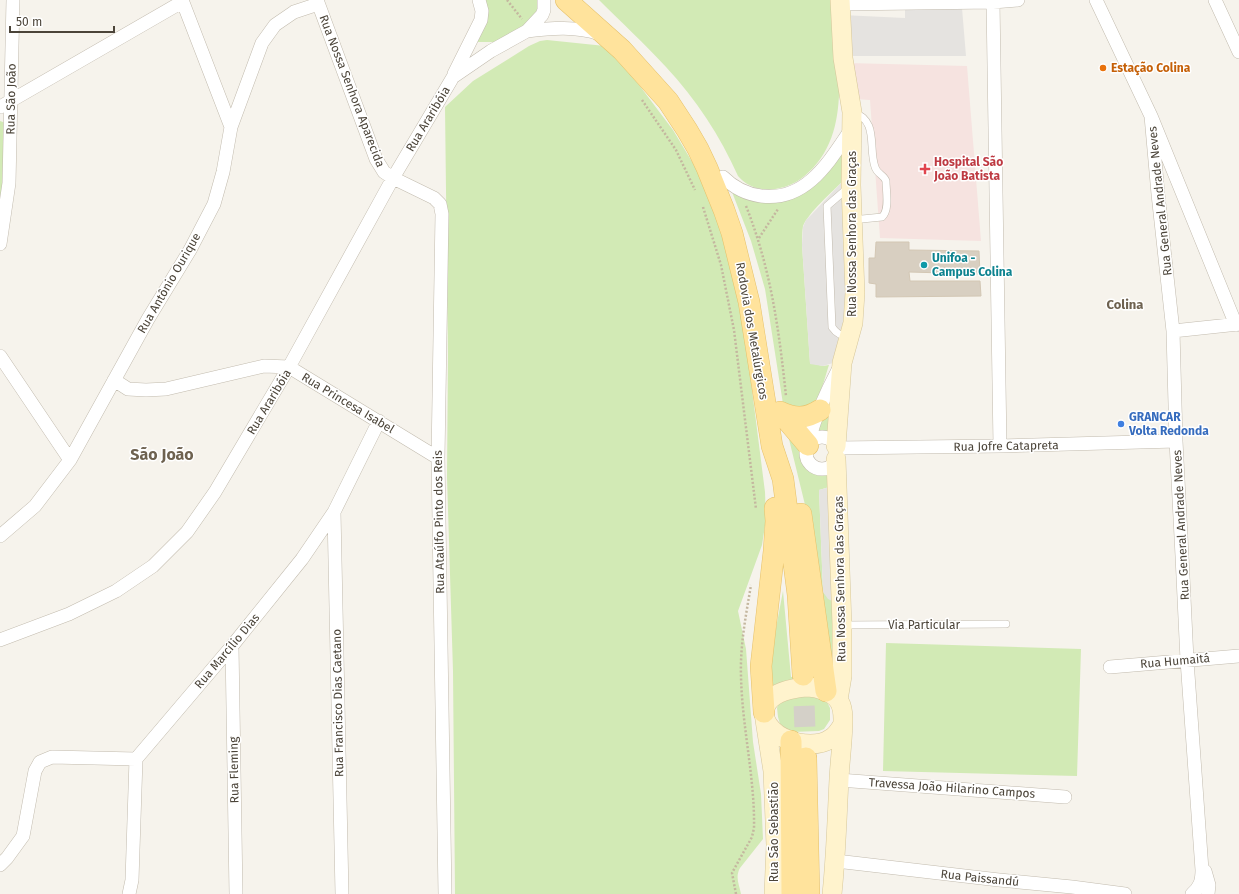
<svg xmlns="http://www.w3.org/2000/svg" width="1239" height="894" viewBox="0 0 1239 894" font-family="'Fira Sans',sans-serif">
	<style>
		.medical { fill: #f6e3e0 }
		.green { fill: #d2eab5 }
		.parking { fill: #e5e3e0 }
		.building { fill: #d8cfc1; stroke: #d3c7b4 }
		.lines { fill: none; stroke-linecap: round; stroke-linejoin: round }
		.primary-tunnel { stroke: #d4d0c8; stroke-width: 21; stroke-dasharray: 21 10; stroke-linecap: butt }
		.lane-casing { stroke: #c2bbae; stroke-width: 8 }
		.street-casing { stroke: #c2bbae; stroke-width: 14 }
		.secondary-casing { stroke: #d6c79b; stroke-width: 20 }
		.primary-casing { stroke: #e6c16a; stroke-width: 22 }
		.path { stroke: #c4b79f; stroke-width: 2.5; stroke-dasharray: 2 2; stroke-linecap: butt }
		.lane { stroke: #fff; stroke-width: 7 }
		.street { stroke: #fff; stroke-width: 13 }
		.secondary { stroke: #fff3cd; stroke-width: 19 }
		.primary { stroke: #ffe39c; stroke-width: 21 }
		.food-dot { fill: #e8710a; stroke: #fff; stroke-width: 1.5 }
		.health-dot { fill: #e0444e; stroke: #fff; stroke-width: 1.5 }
		.culture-dot { fill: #0f9aa8; stroke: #fff; stroke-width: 1.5 }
		.shop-dot { fill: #3f7fe0; stroke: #fff; stroke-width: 1.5 }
		.labels { text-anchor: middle; stroke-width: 3; stroke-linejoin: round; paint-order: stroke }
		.food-label { font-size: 12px; font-weight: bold; fill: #c56008; stroke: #fff; text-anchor: start }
		.street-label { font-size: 12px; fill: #4b4439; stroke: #fff }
		.health-label { font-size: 12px; font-weight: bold; fill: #be3a42; stroke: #fff; text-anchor: start }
		.culture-label { font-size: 12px; font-weight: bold; fill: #0d838f; stroke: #fff; text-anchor: start }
		.shop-label { font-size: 12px; font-weight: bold; fill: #366cbe; stroke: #fff; text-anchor: start }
		.neighbourhood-label { font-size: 13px; font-weight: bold; fill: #6e6250; stroke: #fff }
		.district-label { font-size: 16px; font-weight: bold; fill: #6e6250; stroke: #fff }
	</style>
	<rect width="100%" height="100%" fill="#f6f3ec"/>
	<path class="medical" d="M847 63 967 66 981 241 880 238 870 100 855 99Z"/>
	<path class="green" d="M485 0H540V9L525 27 497 42H477Z
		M599 0H837C838 19 839 39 839 58 840 97 841 138 813 168 803 178 794 185 780 188 764 192 748 188 738 176 720 136 696 99 666 67 645 44 621 22 599 0Z
		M547 40 605 46 627 69 673 130 706 185 734 272 744 327 765 492 766 519 762 545 738 611 746 649 753 742 761 794 763 839 740 868C735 877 739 884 741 894H455L453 671 447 477 448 356 445 107 473 81 529 46 540 41Z
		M0 121 6 123 8 131 0 210Z
		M845 146 843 181C833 191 808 213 803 226 802 232 802 239 802 245L810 363 823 366 829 365C824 380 820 400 808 410L783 404 765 289 751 241 732 192 781 200Z
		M838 375 834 437C827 434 822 433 814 435Z
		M787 431 801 442C802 455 803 464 814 472H827L833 486 819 490 823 592 834 602 835 656 832 682 808 517Z
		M804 572 821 682 772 691V654L776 628 783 591 791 677 813 675Z
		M886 643 1081 649 1077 776 883 771Z
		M810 696 819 698 827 702 830 708V720L824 729 819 731 791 732 780 724 778 717 777 708 780 701 785 698Z"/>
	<path class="parking" d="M905 7 962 8 966 56H844L842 15 905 18Z
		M843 181 847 315 833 363 823 366 810 364 802 245 803 227 806 220 812 214Z
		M833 486 834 602 828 599 823 592 819 490Z"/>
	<path class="building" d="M876 242H909V250L979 251 980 274 909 272 910 281H980L981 296 876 297V284L869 283V258H875Z"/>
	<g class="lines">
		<path class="primary-tunnel" d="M803 675 806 758"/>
		<g class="lane-casing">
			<path id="lane" d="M852 220 882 217C890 210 886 191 886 181 884 175 877 174 875 167 868 147 879 121 853 112
				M848 336C840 336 836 333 832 327L827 206 849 187
				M843 625 1006 624"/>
		</g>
		<g class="street-casing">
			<path id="street" d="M317 0 376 159 384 172 393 178 434 198 440 204 442 214 438 458 445 894
				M1096 0 1151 116 1236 325
				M1215 0 1239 52
				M993 2 1000 446
				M840 4 993 2 1018 0
				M527 31C552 28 576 26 600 34
				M454 74 481 20 482 11 479 0
				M0 107 182 2
				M1151 116 1158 194 1173 331 1176 441 1182 556 1187 660 1202 870C1202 881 1200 887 1192 894
				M231 127 262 43 275 25 294 12 318 4
				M723 177C734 188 746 194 761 196 807 202 830 160 852 128
				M0 244 9 183 13 0
				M1173 331 1239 324
				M0 356 70 460
				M114 380 128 389 146 390 166 389 264 366 289 367 438 458
				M806 453a16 16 0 1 1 32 0a16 16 0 1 1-32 0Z
				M810 442C810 426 830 385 838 370
				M837 448 1000 446 1176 441
				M334 512 342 894
				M0 536 35 506 70 460 148 319 190 250 214 204 223 172 231 127 182 0
				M0 640 69 614 116 591 153 566 187 532 215 492 289 367 393 178 453 77 491 51 527 31 542 15 544 10V0
				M232 646 236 894
				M1110 667 1239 656
				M839 780 1065 797
				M836 861 999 880 1072 887 1125 894
				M0 865 7 858 23 836 35 771 40 762 52 757 136 759
				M1205 871 1209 885 1208 894
				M129 894 132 880 136 759 232 646 302 559 334 512 379 421"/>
		</g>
		<g class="secondary-casing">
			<path id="secondary" d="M836 446 842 363 853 323 855 293 851 185 852 112 843 58 840 0
				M836 459 842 625V676L838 700
				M765 720 773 771 776 845 774 894
				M832 894C836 856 837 818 839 779 840 759 843 739 843 719 843 713 842 706 839 701 833 692 817 687 807 687 794 688 776 691 768 702 756 718 774 735 789 740 801 745 820 746 830 739 836 736 839 731 842 726"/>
		</g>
		<g class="primary-casing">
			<path id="primary" d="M566 0 622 50 668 101 687 130 698 149 707 168 724 210 732 233 749 302 772 446 783 479 798 595 803 675
				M780 412C795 419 806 419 820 410
				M780 412 808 445
				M801 514 826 691
				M764 712 761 666 774 551 776 521 775 508
				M791 741 792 894
				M806 758 809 894"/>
		</g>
		<path class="path" d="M507 0 522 19
			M642 100 676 150 695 190
			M746 206C771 269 779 330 786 396
			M703 207 721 265 734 330 756 509
			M759 238 778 209
			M736 894 732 873 752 837 754 828C755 778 742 727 741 676 740 645 746 615 751 585"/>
		<use href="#lane" class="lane"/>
		<use href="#street" class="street"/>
		<use href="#secondary" class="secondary"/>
		<use href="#primary" class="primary"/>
	</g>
	<circle class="food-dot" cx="1103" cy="68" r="4"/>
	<path class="health-dot" d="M923 163h4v4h4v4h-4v4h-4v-4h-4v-4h4z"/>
	<circle class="culture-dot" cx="924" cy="265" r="4"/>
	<circle class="shop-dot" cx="1121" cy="424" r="4"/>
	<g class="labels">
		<g class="food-label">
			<text x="1111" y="72">Estação Colina</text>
		</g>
		<g class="street-label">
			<text transform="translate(352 91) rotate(69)" y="4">Rua Nossa Senhora Aparecida</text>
			<text transform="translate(11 99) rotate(-89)" y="4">Rua São João</text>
			<text transform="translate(428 119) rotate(-59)" y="4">Rua Araribóia</text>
			<text transform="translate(1160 201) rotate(-96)" y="4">Rua General Andrade Neves</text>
			<text transform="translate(852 234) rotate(-90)" y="4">Rua Nossa Senhora das Graças</text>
			<text transform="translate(169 283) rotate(-60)" y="4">Rua Antônio Ourique</text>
			<text transform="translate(752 331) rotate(80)" y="4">Rodovia dos Metalúrgicos</text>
			<text transform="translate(269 402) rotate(-59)" y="4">Rua Araribóia</text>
			<text transform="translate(348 403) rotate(31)" y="4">Rua Princesa Isabel</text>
			<text transform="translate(1006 446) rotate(-1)" y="4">Rua Jofre Catapreta</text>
			<text transform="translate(439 522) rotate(-91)" y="4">Rua Ataúlfo Pinto dos Reis</text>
			<text transform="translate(1181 525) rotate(-93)" y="4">Rua General Andrade Neves</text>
			<text transform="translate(840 579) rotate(-91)" y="4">Rua Nossa Senhora das Graças</text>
			<text x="924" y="629">Via Particular</text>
			<text transform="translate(227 651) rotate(-50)" y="4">Rua Marcílio Dias</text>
			<text transform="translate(1175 661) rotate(-5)" y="4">Rua Humaitá</text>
			<text transform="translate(338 703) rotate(-91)" y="4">Rua Francisco Dias Caetano</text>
			<text transform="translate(234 770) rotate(-91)" y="4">Rua Fleming</text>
			<text transform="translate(952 788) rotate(4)" y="4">Travessa João Hilarino Campos</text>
			<text transform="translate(774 832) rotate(-90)" y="4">Rua São Sebastião</text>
			<text transform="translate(980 878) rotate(6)" y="4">Rua Paissandú</text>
		</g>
		<g class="health-label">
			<text x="934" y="166">Hospital São<tspan x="934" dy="14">João Batista</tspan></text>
		</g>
		<g class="culture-label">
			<text x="932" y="262">Unifoa -<tspan x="932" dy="14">Campus Colina</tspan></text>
		</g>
		<g class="shop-label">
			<text x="1129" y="421">GRANCAR<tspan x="1129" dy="14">Volta Redonda</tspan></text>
		</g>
		<g class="neighbourhood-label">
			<text x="1125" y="309">Colina</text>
		</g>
		<g class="district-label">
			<text x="162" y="460">São João</text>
		</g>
	</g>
	<path d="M10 26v6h104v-6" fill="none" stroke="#4b4439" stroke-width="2"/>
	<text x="16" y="26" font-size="12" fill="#4b4439" stroke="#ffffff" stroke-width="3" paint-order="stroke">50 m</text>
</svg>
